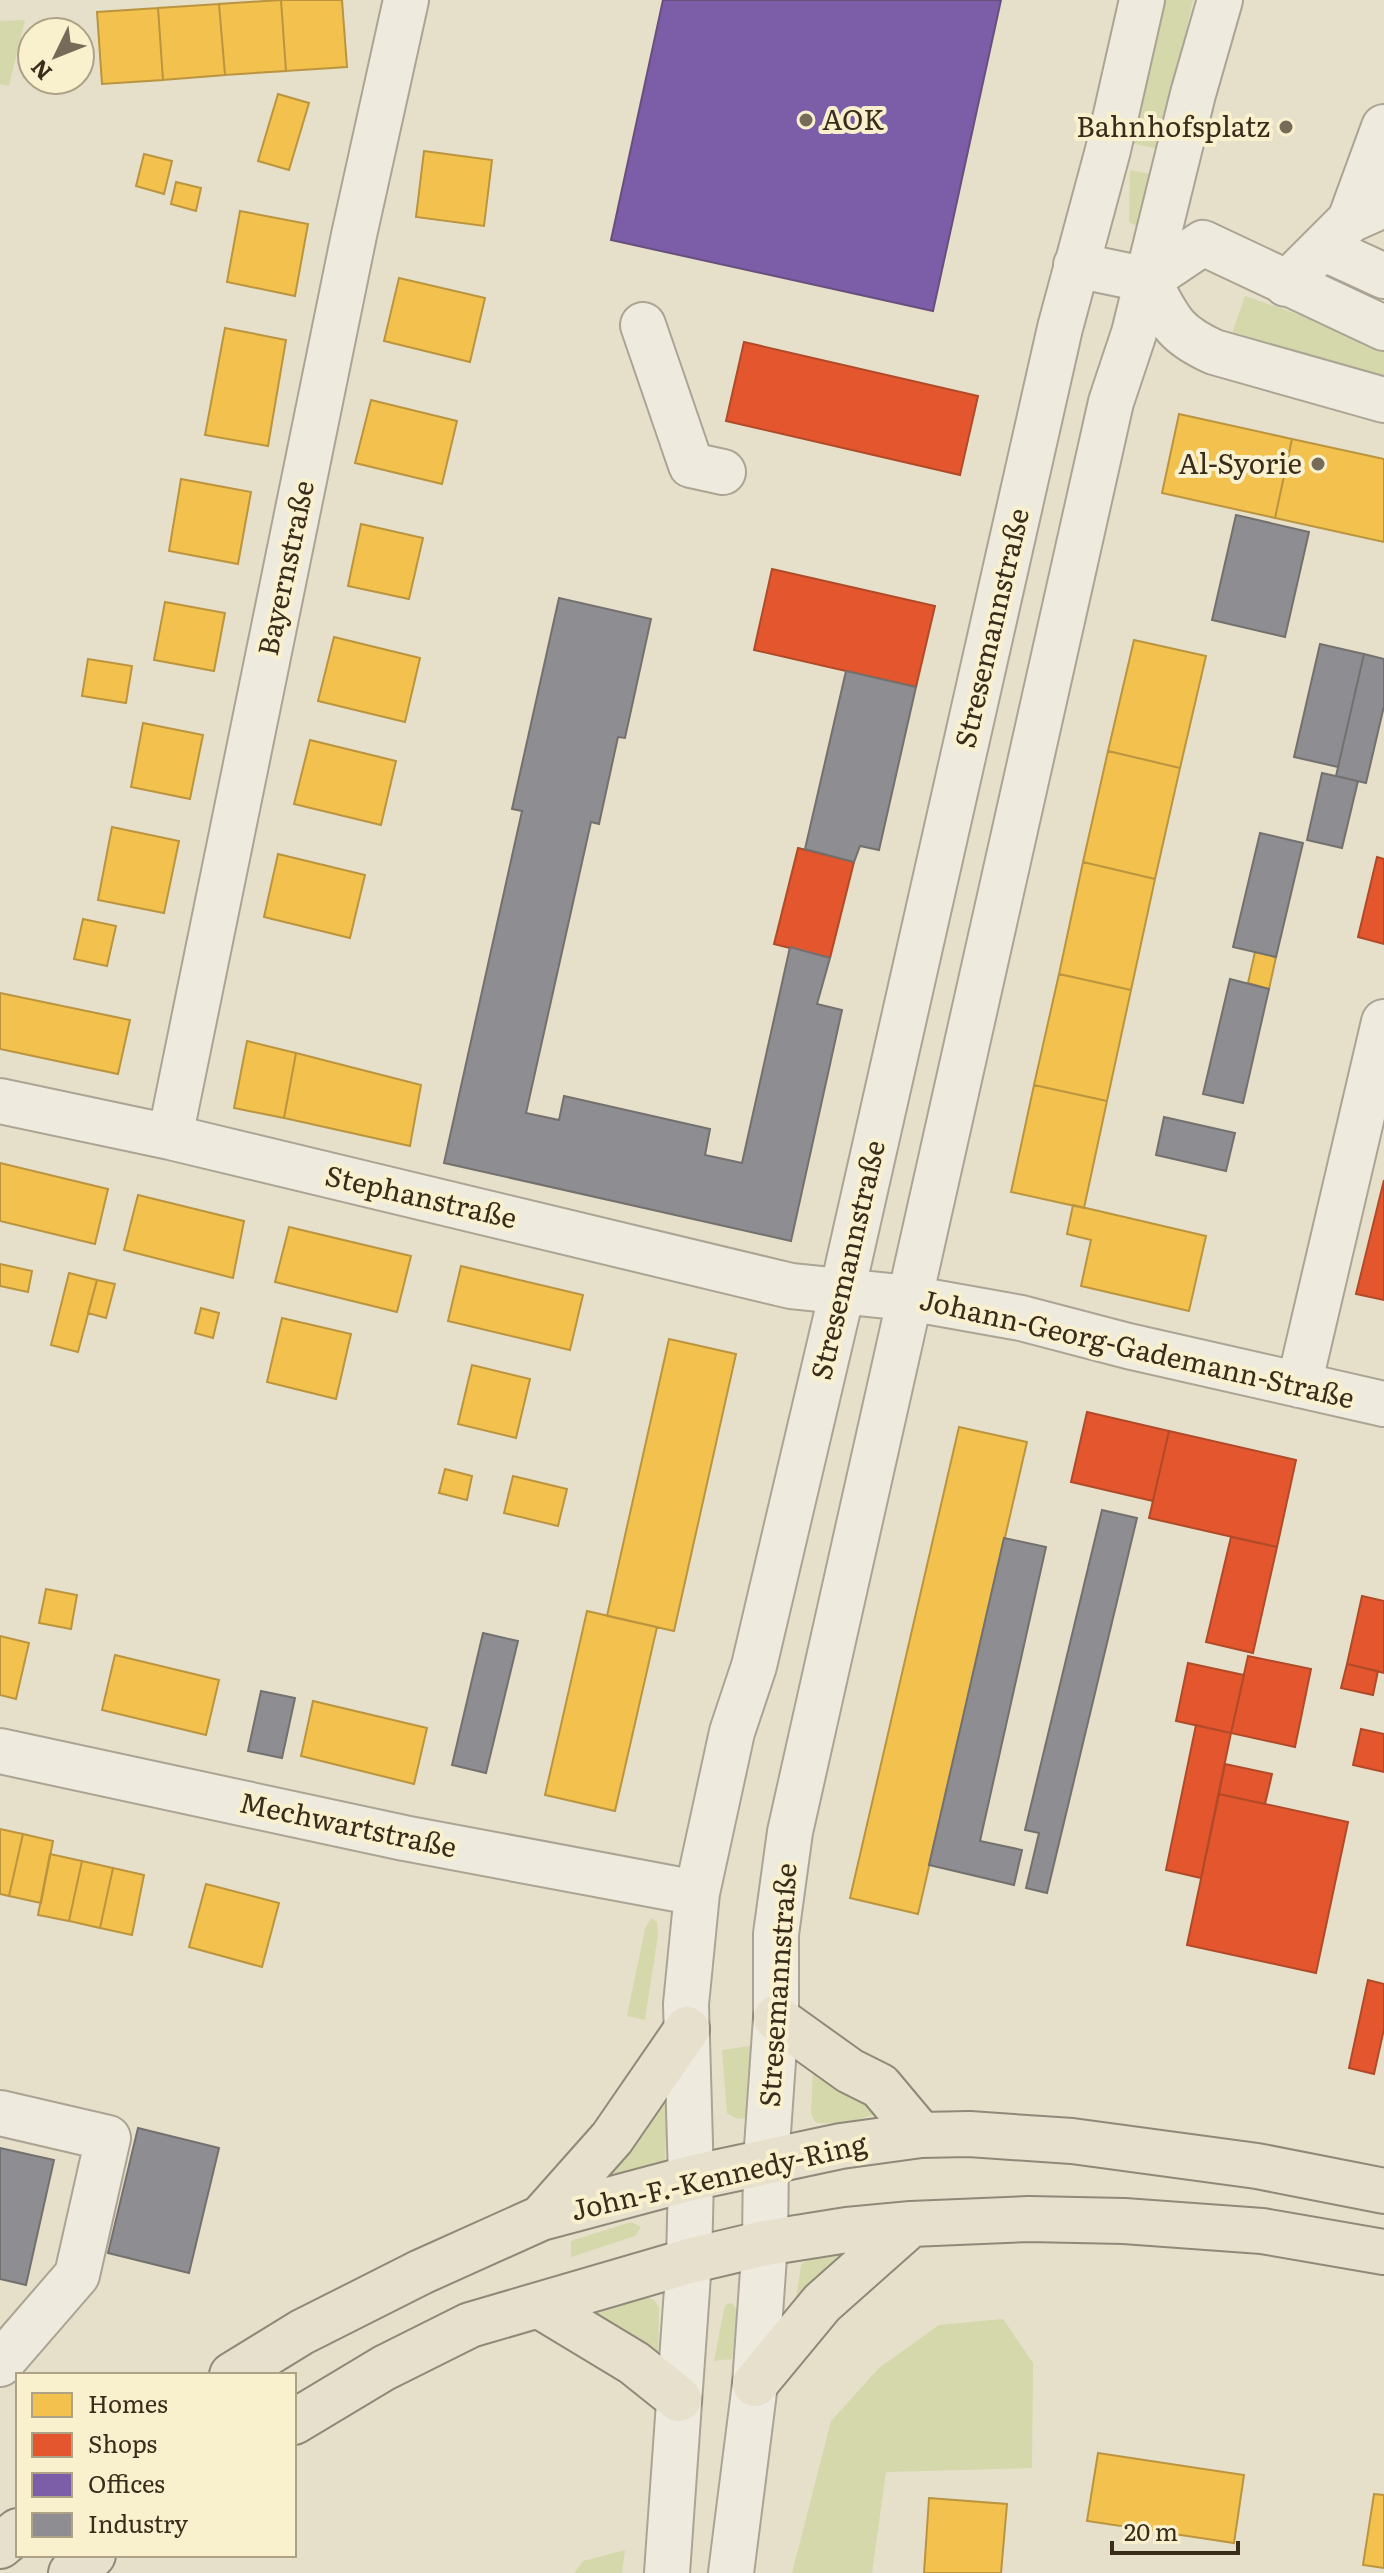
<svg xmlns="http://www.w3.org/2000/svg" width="1384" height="2573" viewBox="0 0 1384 2573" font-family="Literata,serif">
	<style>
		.green { fill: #d4d8aa }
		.homes { fill: #f2c14e; stroke: #bb943f; stroke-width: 2 }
		.shops { fill: #e4572e; stroke: #b14a28; stroke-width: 2 }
		.offices { fill: #7b5ea7; stroke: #684f7d; stroke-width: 2 }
		.industry { fill: #8d8d92; stroke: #74706e; stroke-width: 2 }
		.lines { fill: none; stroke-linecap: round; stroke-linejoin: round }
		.minor-casing { stroke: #aba494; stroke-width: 48 }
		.major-casing { stroke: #90897a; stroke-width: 48 }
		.minor { stroke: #eeeadd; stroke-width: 44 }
		.major { stroke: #e6e0cd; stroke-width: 44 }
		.poi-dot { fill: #766b58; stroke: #f9f0ce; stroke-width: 3 }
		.labels { text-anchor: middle; stroke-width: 8; stroke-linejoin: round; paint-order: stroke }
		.poi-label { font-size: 28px; fill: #3a2c1b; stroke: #f9f0ce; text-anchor: end }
		.street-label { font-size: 28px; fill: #3a2c1b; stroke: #f9f0ce }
	</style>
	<rect width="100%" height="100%" fill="#e6e0ca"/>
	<path class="green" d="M1165 0H1193L1160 149 1134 144Z
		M25 20 9 86 0 84V21Z
		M1130 170 1154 175 1140 226H1136L1129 222Z
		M1245 296 1289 311 1384 351V383L1256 346 1232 334Z
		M651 1918 657 1922 658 1935 645 2020 627 2016 645 1929Z
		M757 2045 749 2117C740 2120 735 2119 727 2113L722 2050Z
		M813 2070 844 2082 876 2113C865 2120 827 2126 815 2122L811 2113Z
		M668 2085 665 2159 661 2164 613 2177 609 2174Z
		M631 2222 641 2227 635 2236 571 2257V2241Z
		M849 2255 799 2303 796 2299 801 2265 807 2260Z
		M650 2298 655 2301 659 2308 658 2360 592 2315 642 2299Z
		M732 2303 737 2310 732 2359 714 2361 724 2309 727 2304Z
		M1003 2319 1033 2363 1032 2468 886 2472 872 2573H792L831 2421 879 2368 939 2325Z
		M625 2550 622 2573H574L583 2561Z"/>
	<path class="homes" d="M281 0H342L347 67 286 71Z
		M281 0 286 71 225 75 219 4Z
		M219 4 225 75 163 80 158 8Z
		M158 8 163 80 102 84 97 12Z
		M278 94 309 103 289 170 258 161Z
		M424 151 492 160 484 226 416 217Z
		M144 154 172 161 164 194 136 186Z
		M176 182 201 188 196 211 171 204Z
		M240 211 308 224 295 296 227 282Z
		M399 278 485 298 470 362 384 341Z
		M225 328 286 340 268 446 205 435Z
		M371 400 457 421 442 484 355 463Z
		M1179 414 1292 439 1275 518 1162 493Z
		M1292 439 1384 459V542L1275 518Z
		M181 479 251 492 238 564 169 551Z
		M361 524 423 538 409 599 348 586Z
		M165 602 225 613 214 671 154 660Z
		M334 637 420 658 405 722 318 701Z
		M1134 640 1206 656 1180 768 1108 751Z
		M88 659 132 666 126 703 82 696Z
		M143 723 203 735 190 799 131 787Z
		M310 740 396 761 381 825 294 804Z
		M1108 751 1180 768 1155 879 1083 862Z
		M112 827 179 841 164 913 98 900Z
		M278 854 365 875 350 938 264 917Z
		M1083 862 1155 879 1131 990 1059 974Z
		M83 919 116 926 107 966 74 959Z
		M1255 952 1276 957 1269 989 1248 983Z
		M1059 974 1131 990 1107 1101 1034 1085Z
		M0 993 130 1020 118 1074 0 1049Z
		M247 1041 296 1053 284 1118 234 1108Z
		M296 1053 421 1085 410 1146 284 1118Z
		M1034 1085 1107 1101 1084 1208 1011 1192Z
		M0 1163 108 1189 95 1244 0 1221Z
		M138 1195 244 1221 233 1278 124 1250Z
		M1073 1205 1206 1236 1189 1311 1081 1286 1091 1240 1067 1234Z
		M289 1227 411 1256 397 1312 275 1282Z
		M0 1264 32 1271 28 1292 0 1286Z
		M461 1266 583 1295 570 1350 448 1321Z
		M69 1273 97 1280 78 1352 51 1345Z
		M97 1280 115 1284 106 1318 88 1313Z
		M201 1308 219 1313 213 1338 195 1333Z
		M282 1318 351 1334 336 1399 267 1382Z
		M669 1339 736 1354 674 1631 607 1616Z
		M472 1365 530 1379 516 1438 458 1424Z
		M959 1427 1027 1442 918 1914 850 1898Z
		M445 1469 472 1476 467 1500 439 1493Z
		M513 1476 567 1489 558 1526 504 1513Z
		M46 1589 77 1595 71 1629 39 1623Z
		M587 1611 657 1627 615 1811 545 1795Z
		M0 1636 29 1643 16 1699 0 1695Z
		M115 1655 219 1680 206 1735 102 1710Z
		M313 1701 427 1728 414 1784 301 1756Z
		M0 1829 23 1834 9 1896 0 1894Z
		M23 1834 53 1841 41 1903 9 1896Z
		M50 1854 82 1861 69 1921 38 1915Z
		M82 1861 113 1868 100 1928 69 1921Z
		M113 1868 144 1875 132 1935 100 1928Z
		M206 1884 279 1903 262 1967 189 1947Z
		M1098 2453 1244 2475 1234 2543 1087 2521Z
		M1374 2494 1384 2495V2568L1363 2565Z
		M929 2498 1007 2504 1001 2573H924Z"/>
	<path class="shops" d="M744 342 978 396 960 475 726 421Z
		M772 569 935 606 916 687 754 650Z
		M798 848 854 862 830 958 774 944Z
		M1377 857 1384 859V944L1358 937Z
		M1384 1180V1300L1356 1294Z
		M1087 1412 1169 1431 1153 1501 1071 1482Z
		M1169 1431 1296 1460 1277 1547 1149 1518Z
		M1231 1537 1277 1547 1253 1653 1206 1642Z
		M1362 1596 1384 1601V1673L1347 1664Z
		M1248 1656 1311 1669 1295 1747 1231 1733Z
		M1188 1663 1244 1675 1231 1733 1176 1721Z
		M1347 1664 1378 1671 1373 1695 1341 1688Z
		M1196 1725 1231 1733 1201 1878 1166 1870Z
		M1361 1729 1384 1734V1772L1353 1765Z
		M1225 1764 1272 1774 1265 1804 1219 1794Z
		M1219 1794 1348 1822 1316 1973 1187 1945Z
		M1368 1980 1384 1984V2029L1374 2074 1349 2068Z"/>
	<path class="offices" d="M663 0H1001L933 311 611 240Z"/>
	<path class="industry" d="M1236 515 1309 532 1285 637 1212 620Z
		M559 598 651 619 625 738 618 737 599 824 591 822 526 1113 559 1120 564 1096 710 1129 705 1155 742 1163 790 947 830 958 817 1004 842 1010 791 1241 444 1163 522 811 512 809Z
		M1320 644 1364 654 1338 767 1294 757Z
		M1364 654 1384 659V706L1366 783 1336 776Z
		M846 671 916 687 879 850 860 846 854 862 805 849Z
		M1322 773 1358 781 1342 848 1307 840Z
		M1260 833 1303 843 1276 957 1233 947Z
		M1230 979 1269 989 1243 1103 1203 1094Z
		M1164 1117 1235 1133 1226 1171 1156 1155Z
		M1102 1510 1137 1518 1047 1893 1026 1888 1039 1833 1025 1830Z
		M1004 1538 1046 1547 980 1841 1022 1850 1014 1885 929 1865Z
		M483 1633 518 1641 486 1773 452 1765Z
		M261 1691 295 1698 282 1758 248 1751Z
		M138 2128 219 2148 189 2273 108 2253Z
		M0 2148 54 2160 26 2285 0 2279Z"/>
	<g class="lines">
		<g class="minor-casing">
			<path id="minor" d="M1350 220 1384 127
				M1323 248 1384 276
				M1076 265 1148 280 1203 243 1384 328
				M1148 280C1169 319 1172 333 1214 352L1384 400
				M1286 284 1350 220 1384 205
				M643 325 691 465 723 472
				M0 1101 170 1137 791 1286 909 1298 1021 1318 1128 1346 1384 1404
				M170 1137 354 235 406 0
				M1299 1385 1384 1022
				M0 1751 404 1838 697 1893
				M0 2113 108 2138 77 2275 0 2364
				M667 2573 689 2261 691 2178 686 2004 697 1893 732 1732 754 1666 842 1292 1060 328 1108 150 1142 0
				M731 2573 755 2384 765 2243 766 2161 776 2018V1934L790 1832 1111 402 1134 333 1193 94 1220 0"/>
		</g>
		<g class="major-casing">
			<path id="major" d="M776 2018 850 2071 880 2086 921 2135
				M541 2218 612 2138 687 2029
				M538 2305 634 2363 679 2399
				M232 2375 302 2332 421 2272 541 2218 691 2178 841 2146 921 2135 969 2134 1072 2141 1257 2166 1384 2191
				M755 2384 822 2303 911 2224
				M294 2422 384 2368 470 2325 689 2261 765 2243 847 2230 911 2224 1029 2219 1124 2221 1262 2231 1384 2252
				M0 2546 18 2531
				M71 2573 93 2555"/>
		</g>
		<use href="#minor" class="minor"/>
		<use href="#major" class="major"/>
	</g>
	<g class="poi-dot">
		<circle cx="806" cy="120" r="8"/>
		<circle cx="1286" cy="127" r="8"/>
		<circle cx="1318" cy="464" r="8"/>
	</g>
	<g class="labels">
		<g class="poi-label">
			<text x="822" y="130" text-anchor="start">AOK</text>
			<text x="1270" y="137">Bahnhofsplatz</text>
			<text x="1302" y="474">Al-Syorie</text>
		</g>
		<g class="street-label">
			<text transform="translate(286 568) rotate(-78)" y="10">Bayernstraße</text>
			<text transform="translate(992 628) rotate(-77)" y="10">Stresemannstraße</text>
			<text transform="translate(421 1197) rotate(13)" y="10">Stephanstraße</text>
			<text transform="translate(848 1260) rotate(-77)" y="10">Stresemannstraße</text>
			<text transform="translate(1137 1349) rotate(13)" y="10">Johann-Georg-Gademann-Straße</text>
			<text transform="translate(348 1825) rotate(12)" y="10">Mechwartstraße</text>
			<text transform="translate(778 1985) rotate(-86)" y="10">Stresemannstraße</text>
			<text transform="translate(719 2177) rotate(-13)" y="10">John-F.-Kennedy-Ring</text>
		</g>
	</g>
	<rect x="16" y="2373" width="280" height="184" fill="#f9f0ce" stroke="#ada286" stroke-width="2"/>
	<rect x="32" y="2393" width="40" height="24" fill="#f2c14e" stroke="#ada286" stroke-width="2"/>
	<text x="88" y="2413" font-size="24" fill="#3a2c1b">Homes</text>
	<rect x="32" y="2433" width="40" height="24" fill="#e4572e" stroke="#ada286" stroke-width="2"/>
	<text x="88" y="2453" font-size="24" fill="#3a2c1b">Shops</text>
	<rect x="32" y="2473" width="40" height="24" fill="#7b5ea7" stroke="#ada286" stroke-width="2"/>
	<text x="88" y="2493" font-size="24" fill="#3a2c1b">Offices</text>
	<rect x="32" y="2513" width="40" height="24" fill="#8d8d92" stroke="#ada286" stroke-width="2"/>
	<text x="88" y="2533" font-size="24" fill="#3a2c1b">Industry</text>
	<g transform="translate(56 56) rotate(227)"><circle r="38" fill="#f9f0ce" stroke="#ada286" stroke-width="2"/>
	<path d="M0-6L14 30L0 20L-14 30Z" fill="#766b58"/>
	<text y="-12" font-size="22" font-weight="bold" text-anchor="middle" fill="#3a2c1b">N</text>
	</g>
	<path d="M1112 2541v12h126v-12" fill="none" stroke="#3a2c1b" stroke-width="4"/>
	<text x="1124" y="2541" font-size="24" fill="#3a2c1b" stroke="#f9f0ce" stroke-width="6" paint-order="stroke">20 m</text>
</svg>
